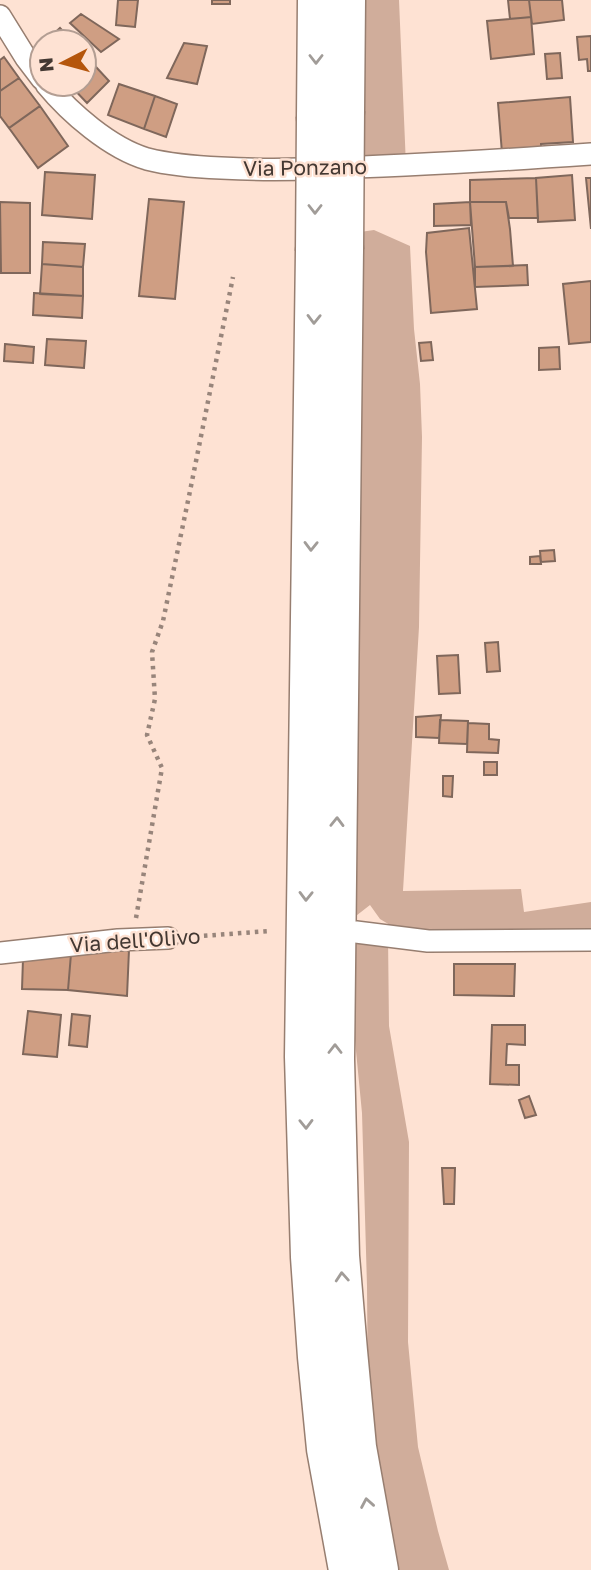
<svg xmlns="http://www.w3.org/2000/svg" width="591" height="1570" viewBox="0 0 591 1570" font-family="'Golos Text',sans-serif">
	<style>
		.green { fill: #d0ad9b }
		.building { fill: #cf9e83; stroke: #7f675b; stroke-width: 2 }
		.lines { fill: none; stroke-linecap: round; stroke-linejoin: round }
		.street-casing { stroke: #977e70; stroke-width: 24 }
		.highway-casing { stroke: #977e70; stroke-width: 41 }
		.path { stroke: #98857b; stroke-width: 4.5; stroke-dasharray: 3.5 5; stroke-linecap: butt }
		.street { stroke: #fff; stroke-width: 21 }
		.highway { stroke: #fff; stroke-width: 38 }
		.highway-bridge-casing { stroke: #977e70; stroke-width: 41; stroke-linecap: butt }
		.highway-bridge { stroke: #fff; stroke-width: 38 }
		.oneway { stroke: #a19c98 }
		.labels { text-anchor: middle; stroke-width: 5; stroke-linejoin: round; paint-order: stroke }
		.street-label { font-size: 21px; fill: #433832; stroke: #fee2d3 }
	</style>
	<rect width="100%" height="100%" fill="#fee2d3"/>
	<path class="green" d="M361 0H399L406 166 361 167Z
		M374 230 410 246 414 329 420 384 422 437 419 627 403 891 521 889 524 912 591 902V940L428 941 395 928 380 919 370 905 352 919 360 232Z
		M356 932 388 936 389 1026 409 1142 408 1342 418 1447 438 1531 449 1570H392L368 1411 367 1286 362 1113 353 1020Z"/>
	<path class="building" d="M118 0H138L135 27 116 25Z
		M212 0H230V4H212Z
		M508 0H529L531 17 510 19Z
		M529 0H562L564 20 532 24Z
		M81 14 119 39 101 52 70 23Z
		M531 17 534 54 491 59 487 21Z
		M60 28 73 42H45Z
		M591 36V71H588L587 59 579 60 577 37Z
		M184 43 207 46 197 84 167 78Z
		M560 53 562 78 547 79 545 54Z
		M84 54 109 81 87 103 69 84H84Z
		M4 57 19 78 0 91V60Z
		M19 78 40 106 9 128 0 116V91Z
		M119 84 155 96 144 129 108 115Z
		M155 96 177 104 166 137 144 129Z
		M570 97 573 142 541 144V150L502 153 498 103Z
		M40 106 68 146 38 168 9 128Z
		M45 172 95 175 92 219 42 215Z
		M572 175 575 220 538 222 536 178Z
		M536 178 538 218H509L506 202H470V180Z
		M586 178H591V229Z
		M149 199 184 202 175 299 139 296Z
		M0 202 30 203V273H1Z
		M470 202 471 225 434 226V204Z
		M470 202H506L510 229 513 266 475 267Z
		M469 228 477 309 431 313 426 252 427 233Z
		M43 242 85 244 83 267 42 264Z
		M42 264 83 267V296L40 294Z
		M527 265 528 285 475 287V267Z
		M591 281V342L569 344 563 284Z
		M34 293 83 296 82 318 33 315Z
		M47 339 86 341 84 368 45 365Z
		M431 342 433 360 421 361 419 343Z
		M5 344 34 347 33 363 4 361Z
		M559 347 560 369 539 370V348Z
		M554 550 555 561 541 562 540 551Z
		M540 556 541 564H530V557Z
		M498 642 500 671 487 672 485 643Z
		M458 655 460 693 439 694 437 656Z
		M441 715 439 738 416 737V717Z
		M440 720 468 721 467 744 439 743Z
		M468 723 489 724V739L499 740 498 753 467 752Z
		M484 762H497V775H484Z
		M443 776H453L452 797 443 796Z
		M129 950 127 996 68 990 71 954Z
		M71 954 68 990 22 989 23 959Z
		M454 964H515L514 996 454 995Z
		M28 1011 61 1015 57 1057 23 1054Z
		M72 1014 90 1016 87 1047 69 1045Z
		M492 1025H525V1045L507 1044 506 1065H519V1085L490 1084Z
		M529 1096 536 1115 525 1118 519 1100Z
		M442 1168H455L454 1204H444Z"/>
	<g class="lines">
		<g class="street-casing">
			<path id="street" d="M0 16 26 58 42 79
				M46 84C70 113 110 148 147 159 171 165 196 167 221 168 256 170 291 170 326 168 415 166 503 160 591 154
				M356 932 428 941 591 940
				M0 953 118 940 168 938"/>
		</g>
		<g class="highway-casing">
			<path id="highway" d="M345 111 346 0
				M316 117 317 0
				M344 249 335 1059 340 1256 348 1351 357 1447 379 1570
				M315 251 304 1057 310 1257 317 1357 326 1449 348 1570"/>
		</g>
		<path class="path" d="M136 918 162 768 147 735 155 699 152 652 163 621 189 496 233 277
			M187 937 270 931"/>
		<use href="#street" class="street"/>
		<use href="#highway" class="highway"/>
		<g class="highway-bridge-casing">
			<path id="highway-bridge" d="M344 249 345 111
				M315 251 316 117"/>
		</g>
		<use href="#highway-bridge" class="highway-bridge"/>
	</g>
	<defs><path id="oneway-chevron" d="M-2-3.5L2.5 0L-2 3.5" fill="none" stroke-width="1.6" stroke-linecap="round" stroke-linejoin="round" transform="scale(1.75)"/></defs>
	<g class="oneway">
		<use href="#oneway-chevron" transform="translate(316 59) rotate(90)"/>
		<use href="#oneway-chevron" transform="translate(315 209) rotate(90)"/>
		<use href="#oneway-chevron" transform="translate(314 319) rotate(91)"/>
		<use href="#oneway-chevron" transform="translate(311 546) rotate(91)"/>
		<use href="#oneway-chevron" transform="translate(337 822) rotate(-89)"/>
		<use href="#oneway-chevron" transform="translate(306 896) rotate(91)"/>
		<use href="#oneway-chevron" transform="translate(335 1049) rotate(-90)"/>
		<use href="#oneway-chevron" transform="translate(306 1124) rotate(89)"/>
		<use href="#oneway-chevron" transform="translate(342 1277) rotate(-94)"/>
		<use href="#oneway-chevron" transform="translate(367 1503) rotate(-100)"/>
	</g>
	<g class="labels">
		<g class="street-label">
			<text transform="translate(305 168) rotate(-1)" y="7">Via Ponzano</text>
			<text transform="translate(135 941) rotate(-4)" y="7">Via dell'Olivo</text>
		</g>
	</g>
	<g transform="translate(63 63) rotate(264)"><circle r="33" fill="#fee2d3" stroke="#b39e93" stroke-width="2"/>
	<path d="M0-5L12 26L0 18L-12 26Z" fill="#b5560c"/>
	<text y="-10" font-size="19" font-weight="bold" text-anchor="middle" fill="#433832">N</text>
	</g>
</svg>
